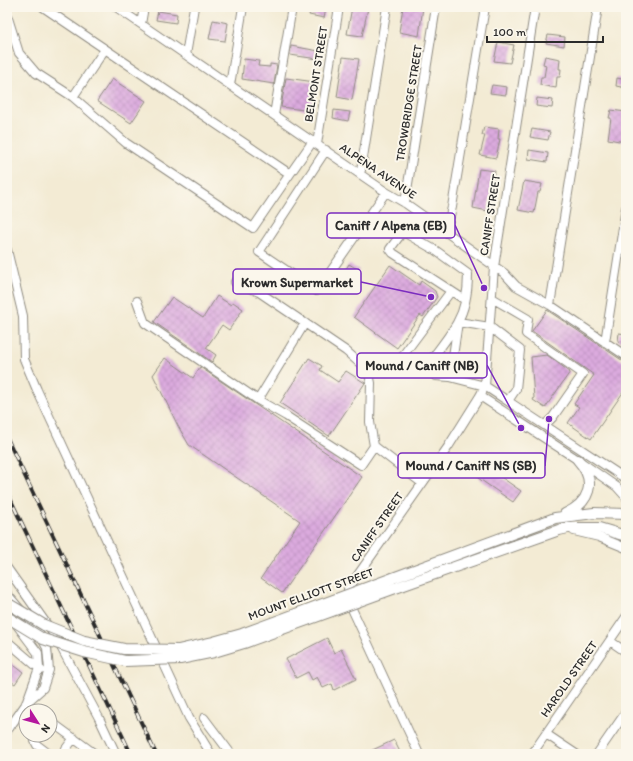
<svg xmlns="http://www.w3.org/2000/svg" width="633" height="761" viewBox="0 0 633 761" font-family="Itim,sans-serif">
	<style>
		.building { fill: url(#building-cross-hatch) }
		.lines { fill: none; stroke-linecap: round; stroke-linejoin: round }
		.minor-casing { stroke: #8f8b80; stroke-width: 10 }
		.major-casing { stroke: #8f8b80; stroke-width: 12 }
		.minor { stroke: #fff; stroke-width: 8 }
		.major { stroke: #fff; stroke-width: 10 }
		.rail-casing { stroke: #2b2b2b; stroke-width: 4 }
		.rail { stroke: #fbf7ec; stroke-width: 2.5; stroke-dasharray: 8; stroke-linecap: butt }
		.major-bridge-casing { stroke: #8f8b80; stroke-width: 12; stroke-linecap: butt }
		.major-bridge { stroke: #fff; stroke-width: 10 }
		.labels { text-anchor: middle; stroke-width: 4; stroke-linejoin: round; paint-order: stroke }
		.street-label { font-size: 12px; fill: #2b2b2b; stroke: #fbf7ec }
		.leader { fill: none; stroke: #7b2cbf; stroke-width: 1.5 }
		.callout-dot { fill: #7b2cbf; stroke: #fbf7ec; stroke-width: 1.5 }
		.callout { fill: #fbf7ec; stroke: #7b2cbf; stroke-width: 1.5 }
		.callout-label { font-size: 13px; text-anchor: middle; font-weight: bold; fill: #2b2b2b }
	</style>
	<defs>
		<pattern id="building-cross-hatch" width="8" height="8" patternUnits="userSpaceOnUse"><rect width="8" height="8" fill="#dbaade"/><path d="M0 0l8 8M0 8l8-8" fill="none" stroke="#bc92bf"/></pattern>
	</defs>
	<rect width="100%" height="100%" fill="#fbf7ec"/>
	<filter id="ink" filterUnits="userSpaceOnUse"><feTurbulence type="fractalNoise" baseFrequency=".025" numOctaves="2"/><feDisplacementMap in="SourceGraphic" scale="8" xChannelSelector="R" yChannelSelector="G"/><feConvolveMatrix kernelMatrix="1 2 1 2 8 2 1 2 1" color-interpolation-filters="sRGB"/></filter>
	<filter id="wash" filterUnits="userSpaceOnUse"><feTurbulence type="fractalNoise" baseFrequency=".012" numOctaves="4" result="noise"/><feDisplacementMap in="SourceGraphic" scale="16" xChannelSelector="R" yChannelSelector="G"/><feGaussianBlur stdDeviation="0.9" result="paint"/><feColorMatrix in="noise" values="0 0 0 0 0 0 0 0 0 0 0 0 0 0 0 0 0 1.4 0 .05"/><feComposite in="paint" operator="in"/></filter>
	<g filter="url(#wash)">
		<rect width="100%" height="100%" fill="#f3ebd4"/>
		<g id="blocks">
			<path class="building" d="M311 7 326 9 324 18 309 15Z
				M352 7 368 8 362 36 347 34Z
				M403 7H423L419 36 399 32Z
				M158 11 177 14 176 23 156 20Z
				M213 20 228 23 225 41 209 39Z
				M548 35 565 37 564 46 546 43Z
				M498 42 514 45 510 63 494 61Z
				M291 46 319 51 318 59 290 55Z
				M545 56 560 59 559 69H561L560 77H557L556 88 540 85 541 77H544L546 65 543 64Z
				M343 57 359 59 352 100 337 97Z
				M244 59 259 61 258 66 270 67V64L277 65 274 84 242 79Z
				M286 78 315 82 311 111 281 107Z
				M617 78 626 80V88L616 86Z
				M112 79 146 101 131 123 97 101Z
				M492 85 507 87 506 95 490 93Z
				M537 98 553 100 552 108 536 106Z
				M334 110 350 112 348 121 333 118Z
				M611 110 626 112 625 142 608 139 611 118H609Z
				M484 127 499 129 498 139H500L496 158 480 155 485 135H482Z
				M532 129 550 132 548 140 530 137Z
				M529 150 548 153 547 162 528 159Z
				M479 169 495 171 488 211 473 208Z
				M524 181 542 184 540 192H538L534 213 518 210Z
				M349 264 359 270 350 284 343 279 347 274 344 272Z
				M390 265 419 285 421 281 435 291 437 297 423 317 420 315 397 348 354 317Z
				M217 296 231 305 233 302 243 309 229 330 222 325 206 348 216 355 212 362 154 322 172 297 203 318Z
				M547 310 626 363V388L591 439 568 423 579 407 574 404 594 375 532 331Z
				M619 333 626 334V342L618 341Z
				M547 355 570 372 545 408 533 400 534 398 531 357Z
				M165 358 193 378 200 367 362 477 282 593 261 578 300 521 189 445 178 426 153 375Z
				M309 358 322 366 320 370 338 382 346 371 365 383 329 436 280 403Z
				M485 466 521 491 513 502 478 478Z
				M327 638 334 653 341 649 356 679 334 690 332 684 323 688 317 677 312 680 308 672 296 678 286 659Z
				M7 660 23 672 15 684 7 679Z
				M394 740 401 754H364Z"/>
		</g>
	</g>
	<g filter="url(#ink)">
		<use href="#blocks" fill-opacity="0" stroke="#8f8b80" stroke-width="1"/>
		<g class="lines">
			<g class="minor-casing">
				<path id="minor" d="M43 7 105 49
					M116 7 386 192 405 203 504 273 516 286 550 305 626 356
					M7 15 19 53 36 73 73 97
					M141 24 144 7
					M186 55 194 7
					M230 85 243 7
					M274 115 292 7
					M317 144 339 7
					M326 150 259 252 317 291 386 192
					M359 173 361 170 387 7
					M290 174 253 228 126 143 73 97 105 49 290 174 313 141
					M405 203 436 7
					M444 230 449 220 452 207 485 7
					M7 250 23 316 24 359 37 390 189 718 211 754
					M235 282 259 292 346 351 363 366 369 374 371 383 370 422 374 446
					M492 298 528 319 526 334 583 374 553 417 545 425
					M137 301 145 323 258 400 286 416 361 465 374 446 422 483
					M550 305 598 7
					M605 342 626 208
					M424 369C435 354 448 339 457 323 465 309 468 289 468 274L435 250 405 233 401 234 390 249 393 253 465 300
					M450 377 436 376 406 358 404 354 451 291
					M480 396 578 460 617 487 626 497
					M258 400 305 323
					M508 401 516 389 520 350 490 327 458 322 450 377 485 386 626 479
					M574 531 599 537 626 548
					M7 568 55 636 99 718 116 754
					M7 594 37 629 47 648 49 670 43 688 26 703
					M7 641 41 670
					M610 641 626 652
					M26 704 36 711
					M204 718 231 754
					M50 721 95 754
					M7 731 26 704 39 668 38 653 17 625
					M546 734 576 754
					M39 735 35 741 37 745 49 754
					M62 754 74 738
					M419 754 353 611 350 603 348 589 448 447 480 396 485 386 494 267 535 7
					M532 754 626 617
					M597 754 626 712"/>
			</g>
			<g class="major-casing">
				<path id="major" d="M565 514C589 503 598 482 578 460
					M393 578 555 518 594 513 626 514
					M398 587 559 530 568 528H599L626 536"/>
			</g>
			<use href="#minor" class="minor"/>
			<use href="#major" class="major"/>
			<g class="rail-casing">
				<path id="rail" d="M7 438 156 754
					M7 492 131 754"/>
			</g>
			<use href="#rail" class="rail"/>
			<g class="major-bridge-casing">
				<path id="major-bridge" d="M7 603 44 625 84 641 124 649 178 650 213 642 242 634 393 578
					M7 617 43 639 84 652 125 661 180 659 214 652 244 643 398 587"/>
			</g>
			<use href="#major-bridge" class="major-bridge"/>
		</g>
	</g>
	<g class="labels">
		<g class="street-label">
			<text transform="translate(316 74) rotate(-81)" y="4">BELMONT STREET</text>
			<text transform="translate(409 103) rotate(-81)" y="4">TROWBRIDGE STREET</text>
			<text transform="translate(378 171) rotate(34)" y="4">ALPENA AVENUE</text>
			<text transform="translate(490 215) rotate(-81)" y="4">CANIFF STREET</text>
			<text transform="translate(377 527) rotate(-55)" y="4">CANIFF STREET</text>
			<text transform="translate(311 594) rotate(-20)" y="4">MOUNT ELLIOTT STREET</text>
			<text transform="translate(569 679) rotate(-55)" y="4">HAROLD STREET</text>
		</g>
	</g>
	<path class="leader" d="M484 288L455 225M431 297L361 282M521 428L487 365M549 419L545 466"/>
	<g class="callout-dot">
		<circle cx="484" cy="288" r="4"/>
		<circle cx="431" cy="297" r="4"/>
		<circle cx="521" cy="428" r="4"/>
		<circle cx="549" cy="419" r="4"/>
	</g>
	<g class="callout">
		<rect x="327" y="213" width="128" height="25" rx="4"/>
		<rect x="233" y="269" width="128" height="25" rx="4"/>
		<rect x="357" y="353" width="130" height="25" rx="4"/>
		<rect x="398" y="453" width="147" height="25" rx="4"/>
	</g>
	<g class="callout-label">
		<text x="391" y="230">Caniff / Alpena (EB)</text>
		<text x="297" y="287">Krown Supermarket</text>
		<text x="422" y="370">Mound / Caniff (NB)</text>
		<text x="471" y="470">Mound / Caniff NS (SB)</text>
	</g>
	<rect width="633" height="761" fill="none" stroke="#fbf7ec" stroke-width="24"/>
	<g transform="translate(38 723) rotate(126)"><circle r="19" fill="#fbf7ec" stroke="#a8a59f"/>
	<path d="M0-3L7 15L0 10L-7 15Z" fill="#b5179e"/>
	<text y="-6" font-size="11" font-weight="bold" text-anchor="middle" fill="#2b2b2b">N</text>
	</g>
	<path d="M487 36v6h116v-6" fill="none" stroke="#2b2b2b" stroke-width="2"/>
	<text x="493" y="36" font-size="12" fill="#2b2b2b" stroke="#fbf7ec" stroke-width="3" paint-order="stroke">100 m</text>
</svg>
